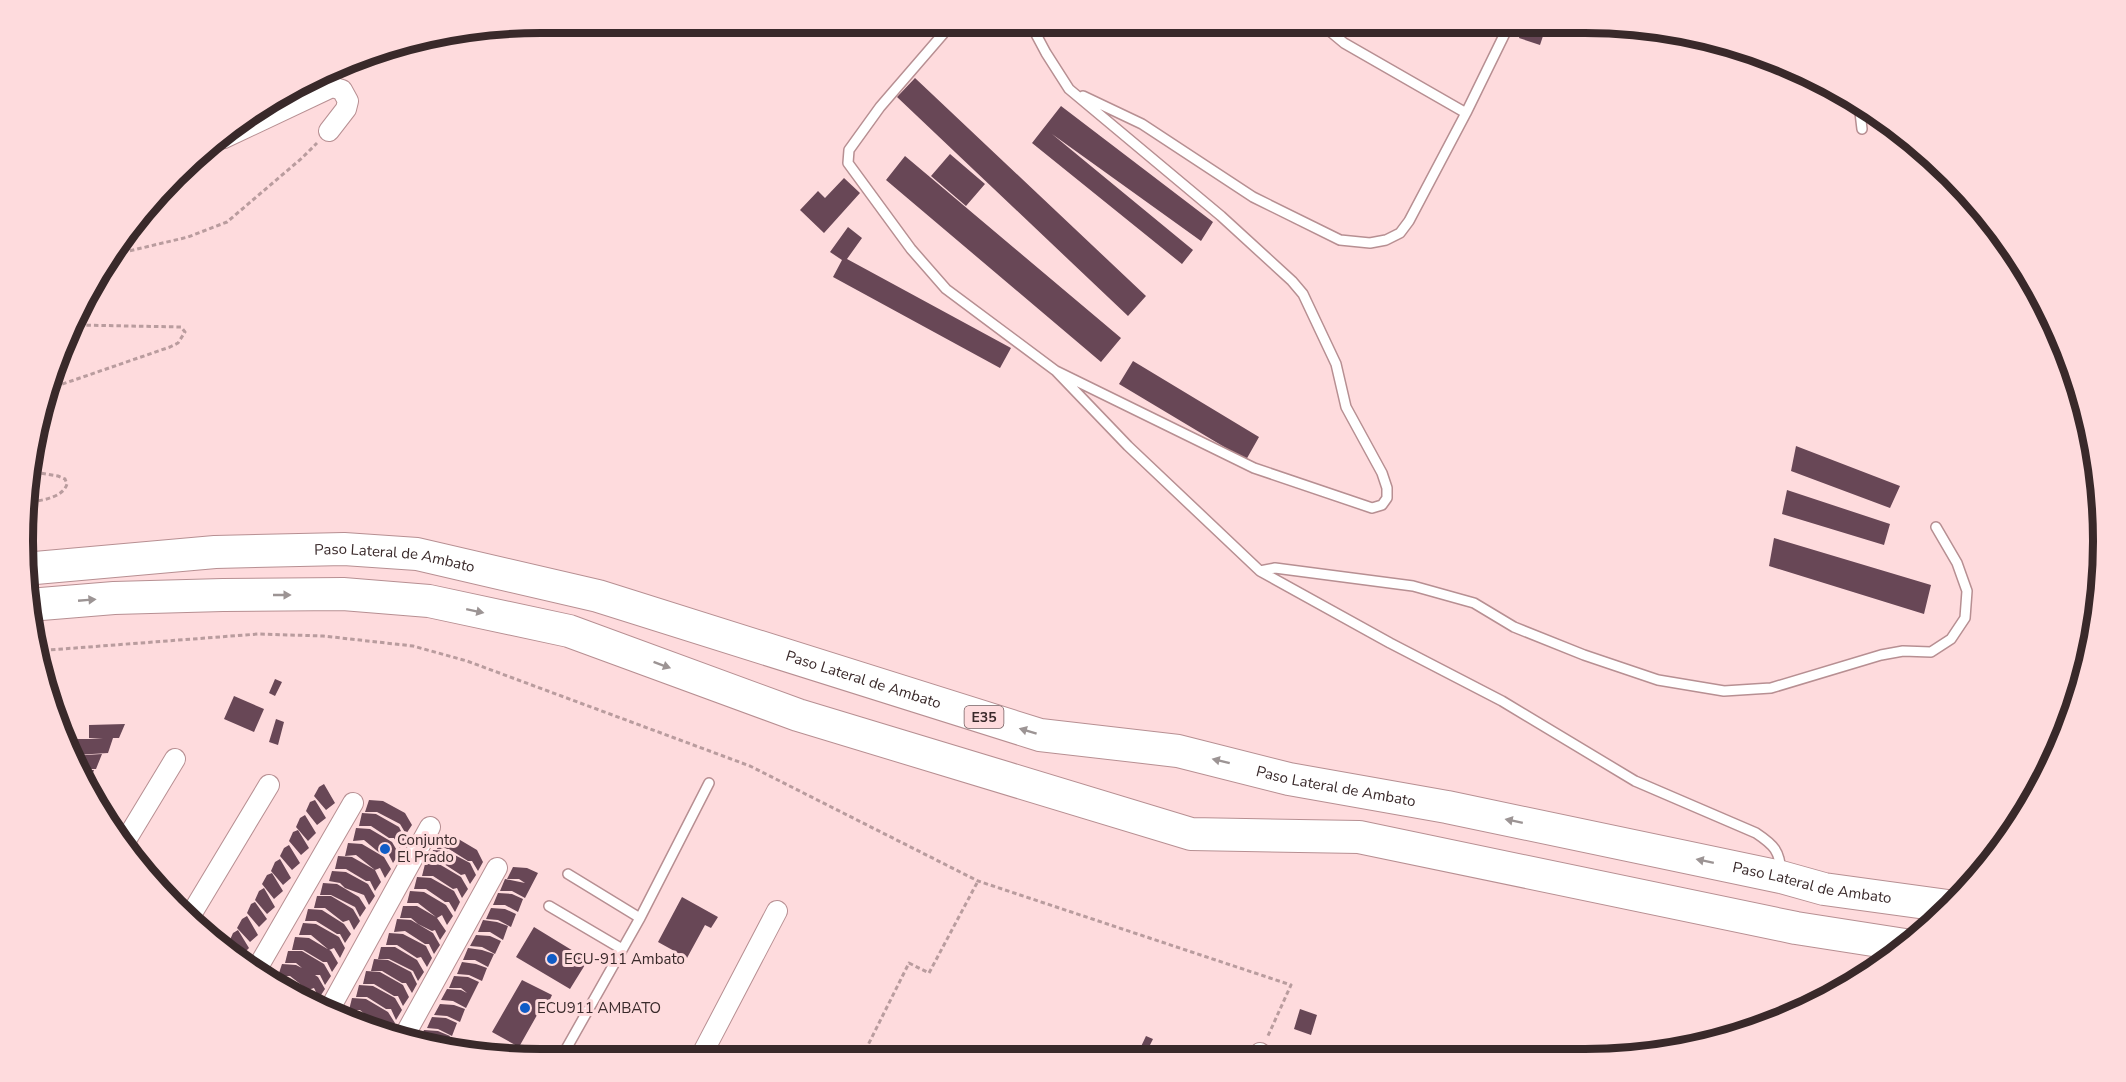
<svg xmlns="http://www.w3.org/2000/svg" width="2126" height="1082" viewBox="0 0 2126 1082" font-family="'Nunito Sans',sans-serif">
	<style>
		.building { fill: #684756 }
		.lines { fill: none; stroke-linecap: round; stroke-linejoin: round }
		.service-casing { stroke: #b78f92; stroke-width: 12 }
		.minor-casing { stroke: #b78f92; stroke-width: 22 }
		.trunk-casing { stroke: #b78f92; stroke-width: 34 }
		.path { stroke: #b99c9e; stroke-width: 3; stroke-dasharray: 4.5 3; stroke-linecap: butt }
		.service { stroke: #fff; stroke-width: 9 }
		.minor { stroke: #fff; stroke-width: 20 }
		.trunk { stroke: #fff; stroke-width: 32 }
		.oneway { fill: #9c9494 }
		.poi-dot { fill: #105cc6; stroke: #fedbdd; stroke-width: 2 }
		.labels { text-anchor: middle; stroke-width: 6; stroke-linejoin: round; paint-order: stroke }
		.shield { fill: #fedbdd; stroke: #745e60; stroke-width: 1.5 }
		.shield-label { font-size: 14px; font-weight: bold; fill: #39292a }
		.street-label { font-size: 15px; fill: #39292a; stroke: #fedbdd }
		.poi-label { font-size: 15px; fill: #39292a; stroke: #fedbdd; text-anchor: start }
		.rim { fill: none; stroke: #39292a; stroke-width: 8 }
	</style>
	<rect width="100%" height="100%" fill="#fedbdd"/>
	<path class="building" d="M1524 23 1547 24 1540 45 1519 38Z
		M915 78 1146 296 1128 316 897 97Z
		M1061 106 1213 222 1201 241 1052 134 1193 250 1182 264 1032 143Z
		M950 154 985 184 966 206 931 176Z
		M905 156 1121 338 1101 362 886 180Z
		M844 178 860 193 824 233 800 210 818 191 825 198Z
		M848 227 862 238 847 259 1011 348 1000 368 833 277 842 260 830 252Z
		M1133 361 1259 437 1246 460 1119 384Z
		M1796 446 1900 486 1890 508 1791 471Z
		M1787 490 1890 524 1884 545 1782 514Z
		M1774 538 1931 585 1924 614 1769 566Z
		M275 679 282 682 275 696 269 693Z
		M234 696 264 709 254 732 224 719Z
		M276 719 284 722 278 745 269 742Z
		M125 724 119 738H113L108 753 76 755V739H103L89 738V725Z
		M102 754 96 769H75L71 756Z
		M76 770H94L89 784 85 783Z
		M324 784 335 803 326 810 314 796 319 787Z
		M315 800 326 818 317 825 306 811 310 802Z
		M369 800 383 801 405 813 412 825 406 834 400 824 377 812H365Z
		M362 813 376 814 399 827 405 839 400 848 394 838H389L371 826H359Z
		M305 815 316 833 308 841 296 827 300 818Z
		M356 828 370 829 392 842 399 854 393 863 388 853 382 855 364 840 353 841Z
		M298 830 309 848 301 855 289 841 293 832Z
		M440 837H455L477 850 483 862 478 871 472 861H468L449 849H437Z
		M348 843 362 844 384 857 391 869 385 878 380 868 375 870 356 855 345 856Z
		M289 845 300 863 292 870 280 856 284 848Z
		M433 850 447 851 470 863 476 875 470 884 465 874 461 875 441 862H430Z
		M338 856 352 857 375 870 381 882 375 891 370 881H366L346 869H335Z
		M280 859 291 878 283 885 271 871 275 862Z
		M425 864H439L461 877 468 889 462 898 457 888 453 889 433 876H422Z
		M513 867 527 868 538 873 525 898 512 891H500L505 879 525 883 519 879H507Z
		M332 871 346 872 368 884 375 896 369 905 364 895 345 888 340 883 329 881Z
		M272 873 283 891 274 899 262 884 267 875Z
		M417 877 431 878 454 891 460 902 455 912 449 902H445L426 889H414Z
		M323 883 337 884 359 897 366 908 360 917 355 907 331 895H320Z
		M264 888 275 907 267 914 255 900 259 891Z
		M410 891 424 892 446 905 453 916 447 925 442 915 437 918 446 931 440 940 435 930 432 931 418 924 411 918H400L403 906H417L436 917 418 903H407Z
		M498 893 512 894 523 899 518 912 505 905H493Z
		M317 896H331L353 909 360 921 354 930 349 920 343 922 325 908H314Z
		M682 897 718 917 711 928 705 925 687 958 658 942Z
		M255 902 267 919 259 927 247 913 251 904Z
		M491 908 505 909 516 914 511 927 498 920 486 919Z
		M308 909 322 910 344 924 351 934 345 943 340 934H337L316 921H305Z
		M247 916 258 935 250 942 237 928 242 919Z
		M397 919 411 920 433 933 440 945 434 954 429 944H425L405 931 394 932Z
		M483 920 497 922 508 926 503 940 490 932H478Z
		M303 923 316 924 339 937 345 948 340 958 334 948 329 950 311 935H299Z
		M534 927 588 960 570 989 516 957Z
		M238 930 249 948 241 956 229 942 233 933Z
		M389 933 403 934 426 946 432 958 427 967 421 957 417 958 397 945H386Z
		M476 935 490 936 501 941 495 954 482 947 470 946Z
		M295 937 309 938 331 951 338 963 332 972 327 962H323L303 950H292Z
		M381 947H395L417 960 424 972 418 981 413 971 389 959H378Z
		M468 948 482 950 494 954 488 967 475 960H463Z
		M288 951H302L324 964 331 976 325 985 320 975H315L318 977 325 989 319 998 314 988 308 990 290 976H278L282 964 296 965 302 968 296 963H285Z
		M374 959 388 960 411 972 417 984 412 993 406 983H402L382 971H371Z
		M462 962 476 964 487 968 482 981 469 975 457 974Z
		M366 971 380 972 403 985 409 997 403 1006 398 996H394L374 984H363Z
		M270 976 286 977 308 991 315 1002 312 1006Z
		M454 976 468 977 479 982 466 1008 453 1001 441 1000 447 989 461 990 467 993 461 988H449Z
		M522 980 552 995 545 1010 541 1008 519 1047 492 1032Z
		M359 985 373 986 395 998 402 1010 396 1020 391 1009H386L367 997H356Z
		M352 998 366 999 388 1012 395 1023 389 1033 384 1023 378 1025 360 1010H349Z
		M440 1004 454 1005 465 1009 460 1022 447 1016 434 1015Z
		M1300 1009 1317 1015 1311 1035 1294 1029Z
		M342 1013 356 1014 378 1027 382 1032 341 1017Z
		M432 1017 446 1018 457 1023 452 1036 438 1029 427 1028Z
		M424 1030 438 1031 450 1036 444 1048 431 1042 419 1041Z
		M1146 1036 1153 1039 1144 1057H1142L1137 1055Z"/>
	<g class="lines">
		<g class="service-casing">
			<path id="service" d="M946 23 943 34 880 107 849 150 848 163 911 249 946 289 1056 371
				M1030 23 1046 53 1069 89 1221 216 1292 281 1303 294 1336 364 1346 407 1382 473 1387 488V498L1382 505 1372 508 1254 468 1056 371 1128 446 1260 571 1390 643 1502 701 1635 781 1756 833C1774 845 1780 851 1781 873
				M1320 23 1344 43 1466 113
				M1083 96 1142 124 1253 197 1340 240 1370 243 1386 240 1400 233 1409 221 1466 113 1510 23
				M1859 104 1862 129
				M1260 571 1275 568 1413 586 1474 603 1514 627 1584 655 1658 680 1724 691 1771 688 1881 655 1903 651 1931 652 1951 639 1965 618 1967 591 1957 563 1936 527
				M568 874 640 918
				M549 906 622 949
				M561 1058 640 918 709 783"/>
		</g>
		<g class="minor-casing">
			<path id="minor" d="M216 140 224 138 332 87 342 90 348 101 346 109 329 131
				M126 840 175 759
				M189 918 269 785
				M258 967 353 803
				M328 1012 430 827
				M402 1040 497 868
				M1259 1056 1260 1053
				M700 1058 777 911"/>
		</g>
		<g class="trunk-casing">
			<g id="trunk">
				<path id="s1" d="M24 569 215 552 344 549 417 554 598 596 1040 735 1178 751 1289 779 1447 807 1781 877 1824 889 1948 906"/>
				<path d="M29 605 114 598 223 595 343 594 429 601 569 631 798 715 1191 834 1359 837 1796 928 1905 945"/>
			</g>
		</g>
		<path class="path" d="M108 256 188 237 227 222 302 158 317 143
			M48 389 170 347 178 343 185 332 181 327 77 325
			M31 502C44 500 63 497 67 484L65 479 58 476 34 472
			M36 651 258 634 323 636 413 646 467 661 750 766 978 881 1291 985 1267 1038
			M862 1057 909 963 929 973 978 881"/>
		<use href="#service" class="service"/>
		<use href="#minor" class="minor"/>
		<use href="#trunk" class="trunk"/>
	</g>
	<defs><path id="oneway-solid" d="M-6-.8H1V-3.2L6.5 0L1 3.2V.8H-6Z" transform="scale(1.5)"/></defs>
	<g class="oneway">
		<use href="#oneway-solid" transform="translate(282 595)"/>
		<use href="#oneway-solid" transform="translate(87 600) rotate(-5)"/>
		<use href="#oneway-solid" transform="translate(475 611) rotate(12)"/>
		<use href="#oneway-solid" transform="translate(662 665) rotate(20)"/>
		<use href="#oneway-solid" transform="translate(1028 731) rotate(-163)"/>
		<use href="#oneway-solid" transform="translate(1221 761) rotate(-166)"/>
		<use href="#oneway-solid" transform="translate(1514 821) rotate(-168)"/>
		<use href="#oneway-solid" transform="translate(1705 861) rotate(-168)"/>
	</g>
	<g class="poi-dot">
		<circle cx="385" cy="849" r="6"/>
		<circle cx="552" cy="959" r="6"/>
		<circle cx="525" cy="1008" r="6"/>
	</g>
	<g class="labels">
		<rect class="shield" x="964.5" y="706" width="39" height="22" rx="4.5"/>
		<g class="shield-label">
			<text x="984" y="722">E35</text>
		</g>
		<g class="street-label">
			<text dy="5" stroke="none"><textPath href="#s1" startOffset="372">Paso Lateral de Ambato</textPath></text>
			<text dy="5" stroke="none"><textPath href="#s1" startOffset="858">Paso Lateral de Ambato</textPath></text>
			<text dy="5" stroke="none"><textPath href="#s1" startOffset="1344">Paso Lateral de Ambato</textPath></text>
			<text dy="5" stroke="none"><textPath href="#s1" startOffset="1830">Paso Lateral de Ambato</textPath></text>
		</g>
		<g class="poi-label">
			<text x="397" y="845">Conjunto<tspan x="397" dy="17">El Prado</tspan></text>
			<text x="564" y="964">ECU-911 Ambato</text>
			<text x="537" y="1013">ECU911 AMBATO</text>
		</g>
	</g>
	<path d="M0 0H2126V1082H0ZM541 33H1585A508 508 0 0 1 2093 541V541A508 508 0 0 1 1585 1049H541A508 508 0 0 1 33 541V541A508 508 0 0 1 541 33Z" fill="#fedbdd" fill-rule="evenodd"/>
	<path class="rim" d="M541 33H1585A508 508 0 0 1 2093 541V541A508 508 0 0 1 1585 1049H541A508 508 0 0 1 33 541V541A508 508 0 0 1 541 33Z"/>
</svg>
